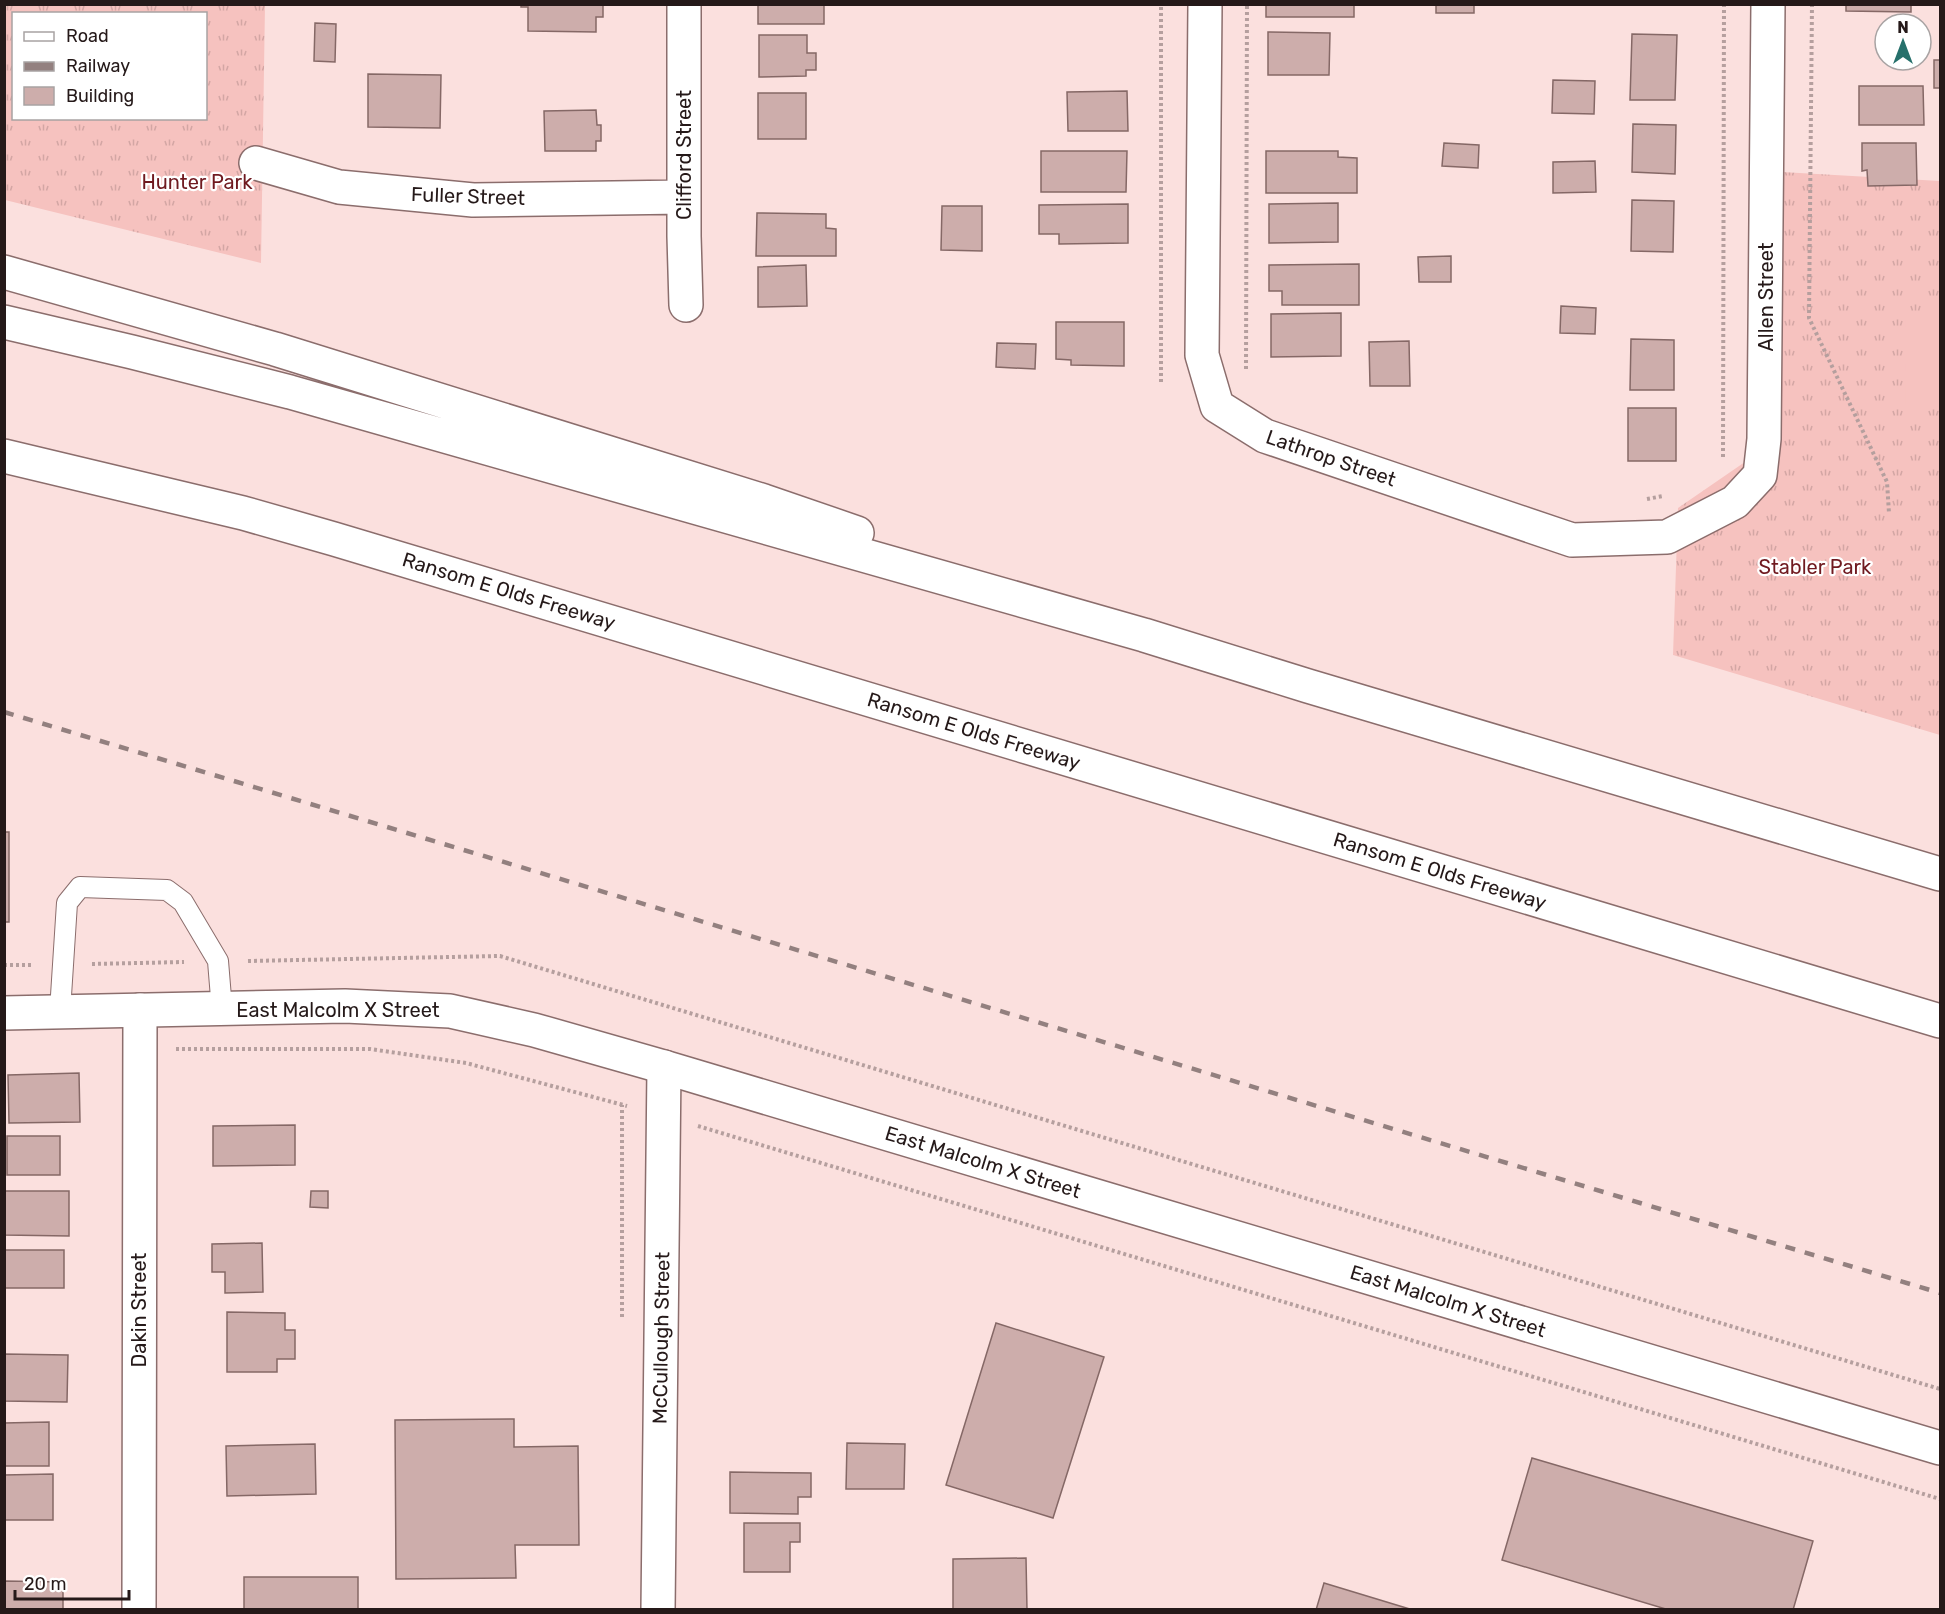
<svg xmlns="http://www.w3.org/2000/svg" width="1945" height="1614" viewBox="0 0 1945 1614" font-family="Rubik,sans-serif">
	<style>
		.grass { fill: url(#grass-tufts); fill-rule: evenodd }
		.pitch { fill: #f6c2bf }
		.building { fill: #cdadab; stroke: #856866; stroke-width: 1.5 }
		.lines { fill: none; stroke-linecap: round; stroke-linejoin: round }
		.service-casing { stroke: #8b6d6c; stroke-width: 22 }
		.minor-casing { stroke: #8b6d6c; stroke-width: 36 }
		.tertiary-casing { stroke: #8b6d6c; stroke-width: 36 }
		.motorway-casing { stroke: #8b6d6c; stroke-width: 36 }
		.path { stroke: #b59f9e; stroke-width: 4; stroke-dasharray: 3 3; stroke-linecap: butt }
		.service { stroke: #fff; stroke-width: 20 }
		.minor { stroke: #fff; stroke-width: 33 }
		.tertiary { stroke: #fff; stroke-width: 33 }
		.motorway { stroke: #fff; stroke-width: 33 }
		.rail { stroke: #93807f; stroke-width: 4.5; stroke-dasharray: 10 10; stroke-linecap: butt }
		.labels { text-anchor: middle; stroke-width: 4.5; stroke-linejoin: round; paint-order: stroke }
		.street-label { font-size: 20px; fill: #251919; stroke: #fff }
		.park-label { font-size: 20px; fill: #701a20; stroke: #fff }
	</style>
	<defs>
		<pattern id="grass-tufts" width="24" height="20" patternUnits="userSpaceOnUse" patternTransform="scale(1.5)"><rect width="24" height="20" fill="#f6c2bf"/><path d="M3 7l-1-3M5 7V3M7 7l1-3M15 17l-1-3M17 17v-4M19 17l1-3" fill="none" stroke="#d3a6a4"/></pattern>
	</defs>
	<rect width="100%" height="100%" fill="#fbe0de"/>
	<path class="grass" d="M5 5H265L261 263 5 200ZM14 14H206V118H14Z
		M1782 172 1940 181V735L1673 655 1678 508 1774 442Z"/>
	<path class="pitch" d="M1906 318H1940V406H1905Z"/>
	<path class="building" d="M521 4H603V17H596V32L528 31V7H521Z
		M758 4H824V24H758Z
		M1266 4H1354V17H1266Z
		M1436 4H1474V13H1436Z
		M1846 4H1911V12L1846 11Z
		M315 23 336 24 335 62 314 61Z
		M1268 32 1330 33 1329 75H1268Z
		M1632 34 1677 35 1675 100H1630Z
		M759 35H807V53H816V70H806V76L759 77Z
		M1934 60H1940V88H1934Z
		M368 74 441 75 440 128 368 127Z
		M1553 80 1595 81 1594 114 1552 113Z
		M1859 86H1923L1924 125H1859Z
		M1127 91 1128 131H1068L1067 92Z
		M758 93H806V139H758Z
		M596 110 597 125H601V141H596V151H545L544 111Z
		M1633 124 1676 125 1675 174 1632 172Z
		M1444 143 1479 145 1478 168 1442 166Z
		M1862 143H1916L1917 185 1868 186 1867 170 1862 171Z
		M1041 151H1127L1126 192H1041Z
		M1266 151H1338V157L1357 158V193H1266Z
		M1595 161 1596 192 1553 193V162Z
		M1632 200 1674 201 1673 252 1631 251Z
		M1338 203V242L1269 243V204Z
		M1128 204V243L1059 244V234H1039V205Z
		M942 206H982V251L941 250Z
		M757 213 826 214V228L836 229V256H756Z
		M1451 256V282H1419L1418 257Z
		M1359 264V305H1282V291H1269V265Z
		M806 265 807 306 758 307V267Z
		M1561 306 1596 308 1595 334 1560 333Z
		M1341 313V356L1271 357V314Z
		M1056 322H1124V366L1071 365V360L1056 359Z
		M1631 339 1674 340V390H1630Z
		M1409 341 1410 386H1370L1369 342Z
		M997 343 1036 344 1035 369 996 367Z
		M1628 408H1676V461H1628Z
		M4 832H9V922H4Z
		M79 1073 80 1122 9 1123 8 1075Z
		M295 1125V1165L213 1166V1126Z
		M7 1136H60V1175H7Z
		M4 1191H69V1236L4 1235Z
		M311 1191H328V1208L310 1207Z
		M262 1243 263 1292 225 1293V1272H212V1244Z
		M4 1250H64V1288H4Z
		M227 1312 285 1313V1330H295V1359H277V1372H227Z
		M996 1323 1104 1357 1053 1518 946 1485Z
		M4 1354 68 1355 67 1402 4 1401Z
		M514 1419V1447L578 1446 579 1545H515L516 1578 396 1579 395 1420Z
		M49 1422V1466H4V1423Z
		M847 1443 905 1444 904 1489H846Z
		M315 1444 316 1494 227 1496 226 1446Z
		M1532 1458 1813 1541 1793 1610H1669L1502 1560Z
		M730 1472 811 1473V1497H798V1514L730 1513Z
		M53 1474V1520H4V1475Z
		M744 1523H800V1542H790V1572H744Z
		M1026 1558 1027 1610H953V1559Z
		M244 1577H358V1610H244Z
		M4 1581 63 1582V1610H4Z
		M1324 1583 1413 1610H1316Z"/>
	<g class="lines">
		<g class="service-casing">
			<path id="service" d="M60 1011 67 903 80 887 167 890 183 902 218 961 222 1010"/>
		</g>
		<g class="minor-casing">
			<path id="minor" d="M684 4V236L686 305
				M1205 4 1202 355 1217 406 1265 436 1572 540 1667 537 1735 502 1760 475 1764 439 1768 4
				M256 163 339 187 473 200 684 197
				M139 1610 140 1010
				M658 1610 664 1067"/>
		</g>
		<g class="tertiary-casing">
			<path id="tertiary" d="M4 1013 345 1006 450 1011 534 1030 664 1067 1940 1448"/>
		</g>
		<g class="motorway-casing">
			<path id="motorway" d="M4 272 275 349 764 501 857 533
				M4 322 132 352 290 392 1144 635 1308 686 1940 874
				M4 456 243 513 334 539 1940 1021"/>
		</g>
		<path class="path" d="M1812 4 1809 318 1887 482 1889 513
			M1246 369 1247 4
			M1161 382V4
			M1723 457 1724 4
			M1647 499 1663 496
			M248 961 500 956 1940 1389
			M92 964 184 962
			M4 965H34
			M176 1049H370L466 1063 627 1106
			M698 1126 1940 1499
			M622 1317V1105"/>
		<use href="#service" class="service"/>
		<use href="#minor" class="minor"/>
		<use href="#tertiary" class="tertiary"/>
		<use href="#motorway" class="motorway"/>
		<path class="rail" d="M4 712 1940 1293"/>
	</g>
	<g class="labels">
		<g class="street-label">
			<text transform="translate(684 155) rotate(-90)" y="7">Clifford Street</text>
			<text transform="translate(468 196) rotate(2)" y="7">Fuller Street</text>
			<text transform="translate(1766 297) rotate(-90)" y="7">Allen Street</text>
			<text transform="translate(1331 458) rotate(19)" y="7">Lathrop Street</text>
			<text transform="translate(509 591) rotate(17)" y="7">Ransom E Olds Freeway</text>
			<text transform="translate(974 731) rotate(17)" y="7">Ransom E Olds Freeway</text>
			<text transform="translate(1440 871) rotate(17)" y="7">Ransom E Olds Freeway</text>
			<text x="338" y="1017">East Malcolm X Street</text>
			<text transform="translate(983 1162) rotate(17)" y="7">East Malcolm X Street</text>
			<text transform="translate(1448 1301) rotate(17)" y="7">East Malcolm X Street</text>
			<text transform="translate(139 1310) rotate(-90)" y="7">Dakin Street</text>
			<text transform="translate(661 1338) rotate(-89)" y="7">McCullough Street</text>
		</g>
		<g class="park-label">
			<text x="197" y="189">Hunter Park</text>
			<text x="1815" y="574">Stabler Park</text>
		</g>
	</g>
	<rect width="1945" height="1614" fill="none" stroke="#251919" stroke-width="12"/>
	<rect x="12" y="12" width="195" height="108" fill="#ffffff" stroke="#a8a3a3" stroke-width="1.5"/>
	<rect x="24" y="32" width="30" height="9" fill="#ffffff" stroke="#a8a3a3" stroke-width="1.5"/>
	<text x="66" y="42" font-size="18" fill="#251919">Road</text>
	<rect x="24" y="62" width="30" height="9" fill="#93807f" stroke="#a8a3a3" stroke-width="1.5"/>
	<text x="66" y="72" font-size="18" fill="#251919">Railway</text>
	<rect x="24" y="87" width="30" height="18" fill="#cdadab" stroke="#a8a3a3" stroke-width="1.5"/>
	<text x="66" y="102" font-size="18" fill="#251919">Building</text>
	<g transform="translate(1903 42)"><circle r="28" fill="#ffffff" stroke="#a8a3a3" stroke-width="1.5"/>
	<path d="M0-4.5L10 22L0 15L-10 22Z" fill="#26706b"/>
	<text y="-9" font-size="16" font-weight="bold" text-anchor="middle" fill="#251919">N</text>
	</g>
	<path d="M15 1590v9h114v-9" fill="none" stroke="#251919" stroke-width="3"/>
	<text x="24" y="1590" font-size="18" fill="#251919" stroke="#ffffff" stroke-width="4.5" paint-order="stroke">20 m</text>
</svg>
